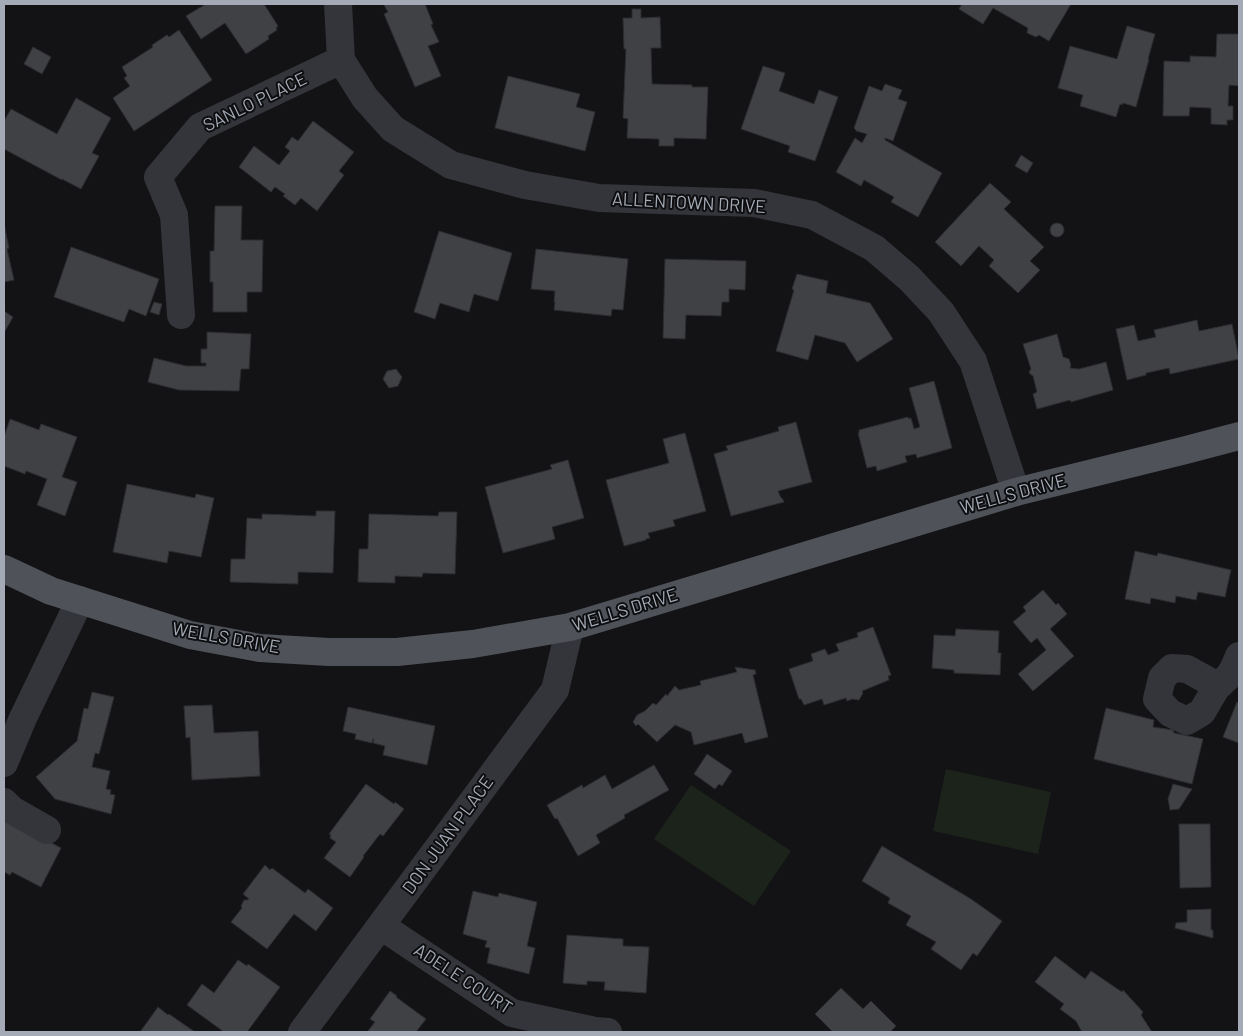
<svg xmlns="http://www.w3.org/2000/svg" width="1243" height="1036" viewBox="0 0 1243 1036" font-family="Barlow,sans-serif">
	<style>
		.green { fill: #1b231b }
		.building { fill: #3f4145; stroke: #2d2d31 }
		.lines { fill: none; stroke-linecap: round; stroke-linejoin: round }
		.minor { stroke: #34353a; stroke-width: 28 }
		.major { stroke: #4f5359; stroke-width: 28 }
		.labels { text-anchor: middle; stroke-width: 4; stroke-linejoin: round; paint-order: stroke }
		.street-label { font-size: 18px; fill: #a4abb6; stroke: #0e0e10 }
	</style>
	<rect width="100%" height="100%" fill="#131315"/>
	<path class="green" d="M946 769 1051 792 1038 854 933 831Z
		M691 785 791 851 754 906 654 839Z"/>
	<path class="building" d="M206 4H264L278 26 276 28 277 30 268 36 269 39 246 54 225 23 201 39 186 16Z
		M387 4H425L433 24 431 25 439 42 428 46 441 76 415 87 384 14 388 12 384 5Z
		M962 4H1071L1049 41 1039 35 1036 37 1027 33 1028 28 993 8 983 24 959 9Z
		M632 9H641V18L660 17 661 48H651L652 84 692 85V87H708L706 139 674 138V146H659V139L627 138 628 119 623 118 626 49H624L623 18H632Z
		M1127 26 1155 34 1148 59H1149L1136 107 1123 103 1122 105 1120 104 1116 117 1080 106 1083 95 1058 88 1070 46 1117 59Z
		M179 30 212 80 134 131 113 98 130 86 124 78 127 76 122 67 153 47 152 45 167 35 169 37Z
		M1217 34H1239V86L1229 85 1228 106H1233V120H1227V125L1211 124V108L1190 107 1189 116H1163L1164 61 1190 62V56L1216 57Z
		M33 47 51 57 42 74 24 64Z
		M763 66 785 73 779 91 814 104 819 90 838 97 815 161 788 152 790 146 741 129Z
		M508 76 580 94 576 107 595 112 585 151 495 128Z
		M885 84 902 90 898 99 907 102 893 141 885 138V140L942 173 918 217 891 202 894 197 864 180 861 186 836 172 855 138 862 143 867 134 856 131V130L854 128 869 86 882 91Z
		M76 98 111 118 92 153 99 156 81 189 62 179V180L4 149V121L11 109 57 134Z
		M313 121 354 152 339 171 344 175 317 211 301 198 295 205 283 196 285 194 275 187 271 192 239 167 254 146 279 165 290 151 285 147 292 137 298 141Z
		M1021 155 1033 163 1027 173 1015 166Z
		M990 183 1011 202 1004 209 1044 247 1030 261 1040 270 1018 293 989 266 994 260 979 246 961 266 935 242Z
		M215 206H242L241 240H263L262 292H247V312H213V282H210V251H214Z
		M1050 230a7 7 0 1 1 14 0a7 7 0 1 1-14 0Z
		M4 224 9 248 7 249 14 280 4 282Z
		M439 231 512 253 498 301 474 294 469 312 440 303 435 319 414 312Z
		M71 247 159 279 146 316 129 309 124 322 54 297Z
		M536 249 628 259 623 310 612 309 611 316 554 310 555 302H554L555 291 531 289Z
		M665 259 746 261 745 290 729 289V302H722L721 316 686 315 685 339 663 338Z
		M797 274 828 281 826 293 870 303 893 339 857 362 845 343 815 335 808 360 776 351 794 290 792 289Z
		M154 302 162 304 159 315 150 312Z
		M4 311 13 317 4 333Z
		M1197 320 1199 331 1232 324 1239 359 1170 374 1169 368 1146 373V375L1127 380 1116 329 1134 325 1138 341 1156 337 1154 330Z
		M207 332 251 334 249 369H241L239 391 179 390 148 382 154 358 186 366H206V363H201V349H207Z
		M1057 334 1063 357 1069 359 1071 365 1070 368 1079 369 1106 362 1113 390 1071 402 1070 400 1037 409 1033 394 1037 392 1033 376 1030 374 1029 372 1031 369 1023 344Z
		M396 369 402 377 398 386 389 388 383 379 387 371Z
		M934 381 952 448 917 458 916 454 905 456 907 462 877 471 876 466 867 468 858 433H859V430L908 417 909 419 911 418 914 429 920 427 909 388Z
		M10 419 39 430 41 424 77 437 62 477 77 482 65 516 37 505 47 479 26 471 25 474 4 466V437Z
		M796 422 812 482 778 491 781 498H782L784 502 731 516 714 454 728 450 726 446 779 431 778 427Z
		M685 433 706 511 673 520 675 526 648 533 650 538 646 539V540L624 546 606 480 669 463 663 439Z
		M568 460 584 518 552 527 555 539 503 553 485 487 552 469 550 465Z
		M127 484 195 498 196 494 214 498 201 557 169 551 167 563 113 552Z
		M316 511H335L333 573 298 572V584L230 582 231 559H245L247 518 262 519V514L316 516Z
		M439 512H457L455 574 423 573 422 577 395 576V583L358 582 359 549H368L369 514 438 516Z
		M1135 551 1157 556 1158 553 1231 570 1225 597 1198 592 1196 600 1176 596 1175 603 1151 598 1150 604 1125 599Z
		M1043 590 1056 605 1058 603 1067 614 1050 629 1074 656 1033 691 1018 674 1046 650 1037 638 1031 643 1013 622 1026 611 1023 607Z
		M873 627 891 675 888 676 889 680 862 691 863 693 859 700 852 699 847 701 846 698 824 705 822 699 804 705 801 699H799L789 669 813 661 811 654 825 649 828 655 839 651 836 644 858 637 857 633Z
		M956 629 999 631 998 653H1001L1000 675 954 673V670L932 668 934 635 955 636Z
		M735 667 755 670 756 674 753 675 768 737 745 743 742 733 694 745 691 732 675 725 657 742 638 724 636 726 633 722 637 715 645 711 653 703 656 705 666 694 667 696 675 686 679 690 701 685 700 681 737 672Z
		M92 692 114 697 99 754 95 753 92 767 110 771 106 789 111 790 110 794 115 795 111 814 55 799 36 777 77 741 84 708 88 709Z
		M1237 702 1239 703V743L1223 737Z
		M212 705 214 733 258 731 260 776 192 780 190 737 186 738 184 706Z
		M348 707 435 726 427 765 383 755 385 746 373 743 374 739H373L372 743 355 739 356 734 343 731Z
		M1106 708 1154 720 1153 727 1173 730 1174 733 1203 739 1192 784 1094 759Z
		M707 754 732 771 722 786 719 784 715 789 694 774Z
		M654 765 669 790 624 815 625 818 596 835 600 843 578 856 557 818 555 819 547 805 582 785 583 788 605 775 612 789Z
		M366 784 394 804 395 802 404 809 383 836 380 834 363 856 364 857 350 877 324 858 336 842 330 838 331 835 329 834Z
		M1173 784 1192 789 1179 809 1170 810 1168 799Z
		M4 817 61 848 41 887 12 872 10 875 4 872Z
		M1179 824H1210L1211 887 1180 888Z
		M882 846 971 899 1002 921 977 956 973 953 961 970 931 949 936 942 906 925 911 916 888 903 890 898 862 881Z
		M265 865 270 870 272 868 305 893 308 889 333 908 316 931 294 914 267 949 231 922 242 908 241 906 244 900H247L249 899 243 894Z
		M473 891 498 897 499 893 537 902 527 946 535 948 529 974 487 963 490 948 485 947 487 941 463 934Z
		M1211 909V930H1213V938L1175 928 1176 923 1187 922V910Z
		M567 935 623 939V946L649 947 646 993 604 990 605 982 587 981V985L563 983Z
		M1055 956 1085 979 1091 971 1122 992 1123 990 1143 1012 1141 1015 1152 1032H1082L1076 1021 1060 1009 1064 1004 1035 982Z
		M238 960 247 966 248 964 280 987 247 1032H224L187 1005 202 984 214 993Z
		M841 988 863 1009 871 1001 896 1026 890 1032H833L815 1014Z
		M390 991 397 996 396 997 426 1019 416 1032H367L375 1022 370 1019Z
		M158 1007 168 1015 169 1014 195 1032H140Z"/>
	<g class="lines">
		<path class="minor" d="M338 4 341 60 365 98 393 129 451 165 525 185 599 198 754 203 812 215 874 248 909 278 941 312 973 361 1016 492
			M181 315 174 215 158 177 200 127 341 60
			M1216 688 1207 680 1187 669 1172 668 1162 678 1157 699 1170 713 1187 721 1202 712 1216 688 1229 676 1234 668 1239 656
			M4 763 23 718 80 600
			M4 802 12 810 47 830
			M381 926 512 1013 595 1031 608 1032
			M302 1032 555 690 570 627"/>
		<path class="major" d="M4 569 51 591 190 635 260 648 329 652H397L473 644 570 627 1016 492 1186 450 1239 436"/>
	</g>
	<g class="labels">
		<g class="street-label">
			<text transform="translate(255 102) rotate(-26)" y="6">SANLO PLACE</text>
			<text transform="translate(689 203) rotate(3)" y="6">ALLENTOWN DRIVE</text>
			<text transform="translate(1013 494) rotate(-15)" y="6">WELLS DRIVE</text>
			<text transform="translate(625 610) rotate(-17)" y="6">WELLS DRIVE</text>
			<text transform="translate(226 638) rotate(10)" y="6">WELLS DRIVE</text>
			<text transform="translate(448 835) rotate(-54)" y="6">DON JUAN PLACE</text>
			<text transform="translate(463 979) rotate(33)" y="6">ADELE COURT</text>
		</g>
	</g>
	<rect width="1243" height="1036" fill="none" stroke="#a4abb6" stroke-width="10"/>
</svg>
